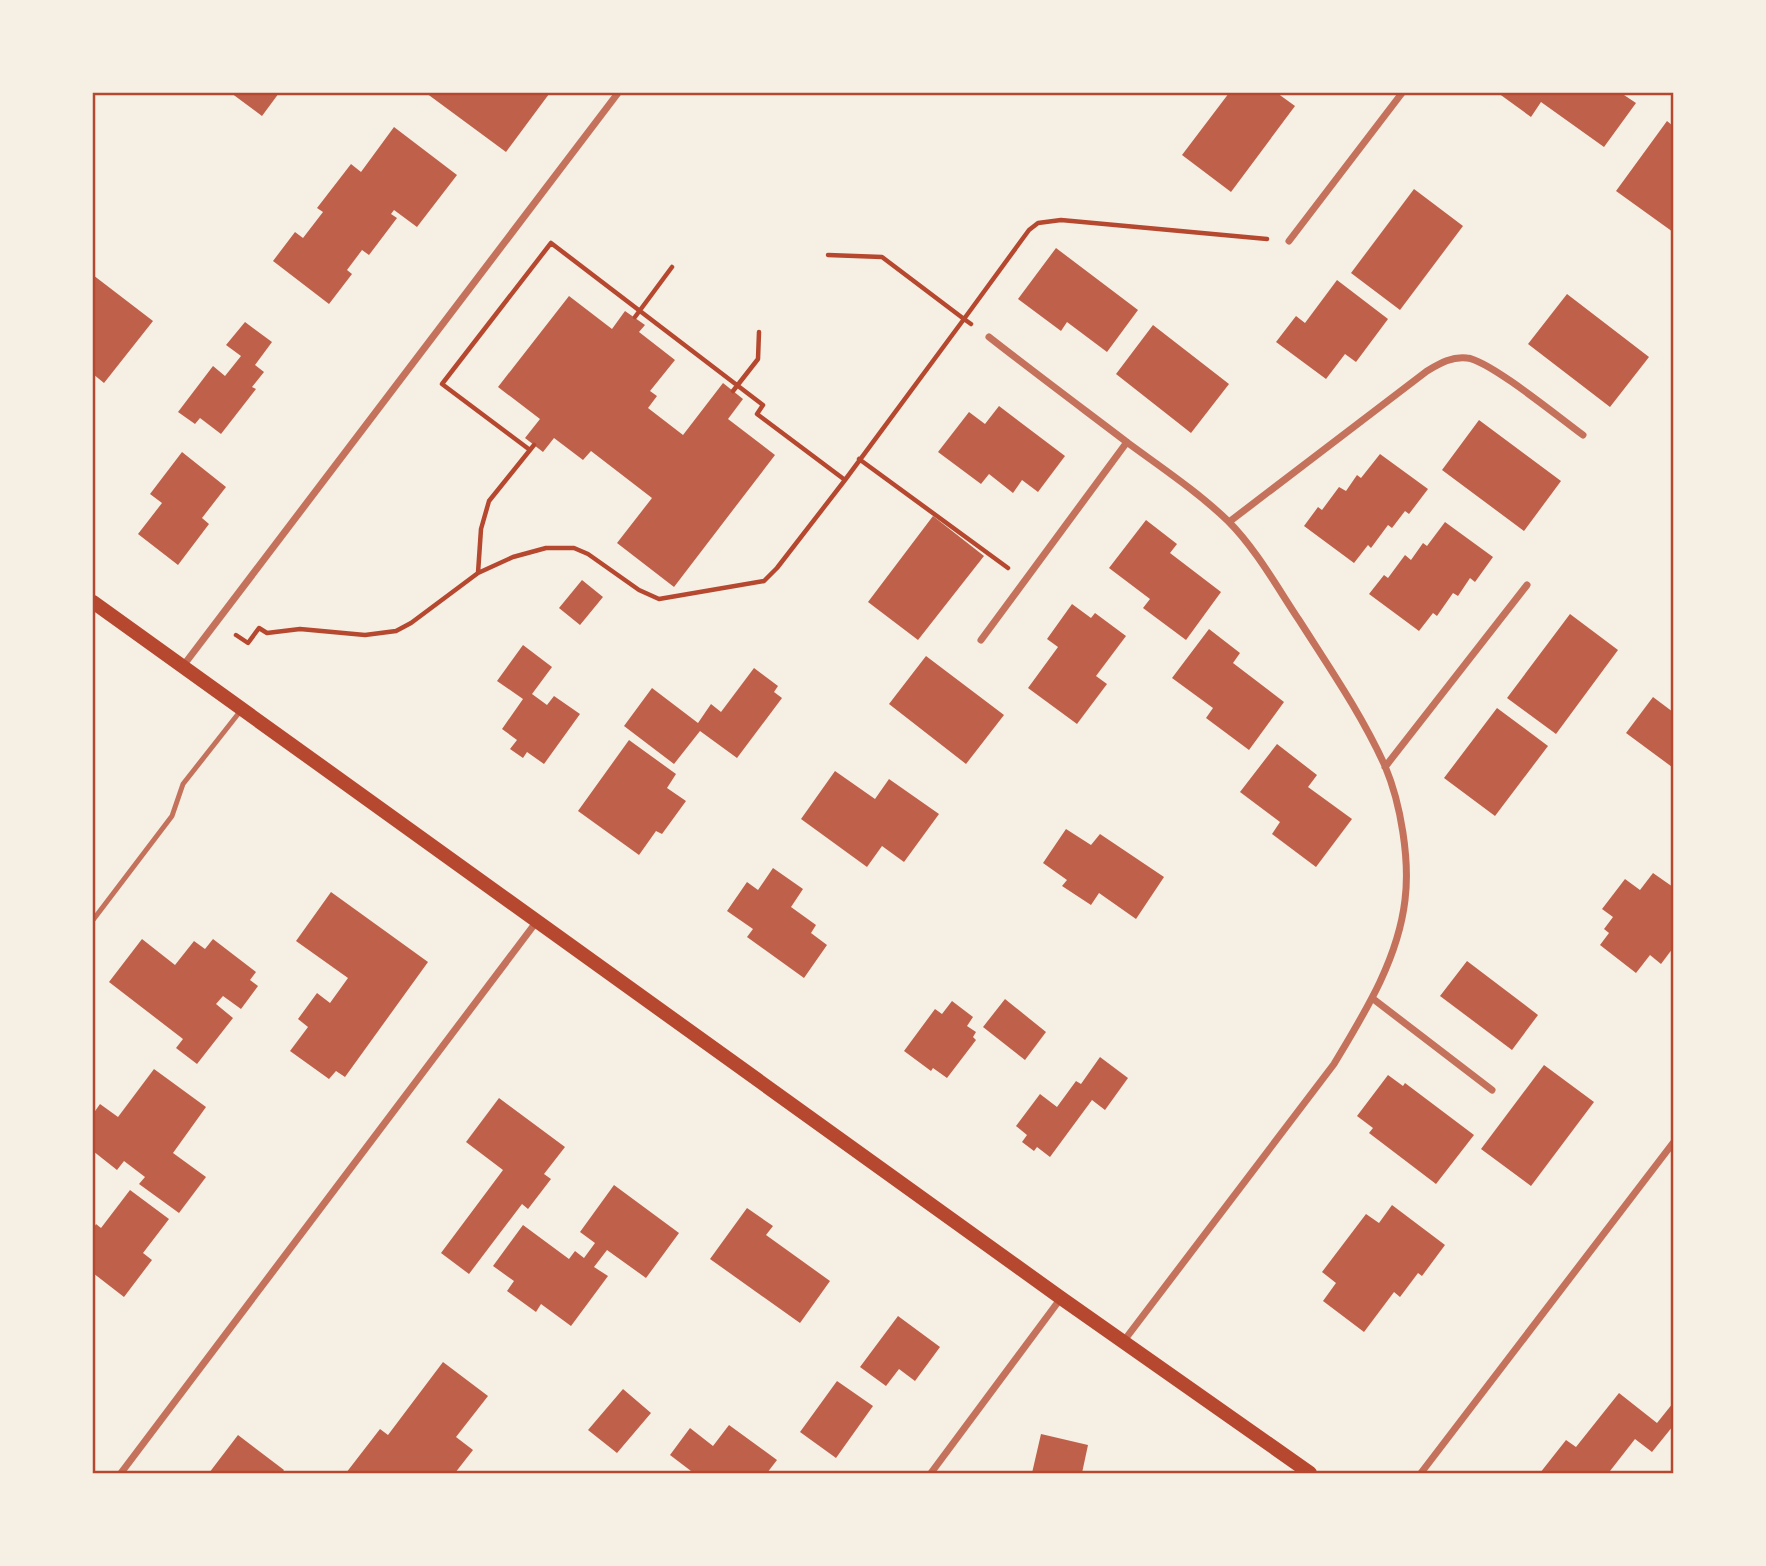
<svg xmlns="http://www.w3.org/2000/svg" width="1766" height="1566" viewBox="0 0 1766 1566" font-family="'Source Sans 3',sans-serif">
	<style>
		.building { fill: #bf614a }
		.lines { fill: none; stroke-linecap: round; stroke-linejoin: round }
		.path { stroke: #b5482f; stroke-width: 4.5 }
		.service { stroke: #c5725c; stroke-width: 5 }
		.minor { stroke: #c5725c; stroke-width: 7 }
		.secondary { stroke: #b5482f; stroke-width: 14 }
		.neatline { fill: none; stroke: #b5482f; stroke-width: 2.5 }
	</style>
	<rect width="100%" height="100%" fill="#f6efe4"/>
	<path class="building" d="M231 93H279L262 116Z
		M426 93H547L549 94 506 152Z
		M1229 93H1277L1295 106 1231 192 1182 155Z
		M1498 93H1621L1636 103 1604 147 1541 102 1531 117Z
		M1667 121 1673 126V232L1616 191Z
		M394 127 457 175 417 227 394 210 391 214 397 218 369 255 362 250 347 270 352 274 329 304 273 261 295 232 303 238 323 212 317 208 351 164 361 172Z
		M1414 189 1463 226 1400 310 1351 273Z
		M1056 248 1138 310 1107 352 1067 322 1061 331 1018 299Z
		M93 275 153 321 104 383 93 374Z
		M1337 280 1388 319 1356 362 1345 354 1326 379 1276 342 1296 316 1305 323Z
		M1567 294 1649 357 1610 407 1528 344Z
		M569 296 612 329 625 311 645 325 639 332 675 360 650 391 657 396 648 408 683 435 723 383 743 399 728 419 775 455 674 587 617 543 652 498 591 451 583 460 554 438 543 452 525 438 540 419 498 387Z
		M245 322 272 342 255 365 264 372 252 387 256 389 221 434 200 418 195 424 178 412 213 366 225 376 241 356 226 345Z
		M1153 325 1229 384 1191 433 1116 374Z
		M999 406 1065 456 1038 492 1022 480 1013 493 989 474 981 484 938 452 969 412 985 424Z
		M1479 420 1561 481 1524 531 1442 470Z
		M182 452 226 487 202 518 209 524 178 565 138 534 162 503 150 494Z
		M1380 454 1428 489 1409 514 1405 511 1392 528 1388 525 1371 548 1368 545 1354 563 1304 526 1318 507 1322 510 1339 487 1346 491 1357 475 1361 478Z
		M933 516 984 556 918 640 868 602Z
		M1146 520 1177 544 1170 553 1221 592 1186 640 1143 608 1150 599 1109 568Z
		M1445 522 1493 557 1475 582 1470 578 1458 596 1453 593 1437 616 1433 613 1419 631 1369 594 1384 575 1388 578 1405 555 1411 560 1423 543 1427 546Z
		M582 580 603 597 580 625 559 608Z
		M1072 604 1091 618 1095 613 1126 636 1096 676 1107 684 1077 724 1028 688 1058 647 1047 639Z
		M1570 614 1618 650 1556 734 1507 698Z
		M1209 629 1240 653 1233 663 1284 702 1249 750 1206 718 1213 708 1172 678Z
		M523 645 552 667 532 694 547 705 554 696 580 714 544 764 527 752 523 758 510 749 517 740 502 729 523 699 497 681Z
		M926 656 1004 715 966 764 889 704Z
		M754 668 778 686 774 692 782 698 737 758 700 731 674 764 624 726 652 688 698 723 711 704 721 712Z
		M1653 697 1673 712 1672 767 1626 733Z
		M1497 708 1548 746 1495 816 1444 778Z
		M629 740 676 774 667 788 686 801 662 834 656 831 639 855 578 811Z
		M1277 744 1317 775 1308 787 1352 819 1316 867 1272 834 1280 822 1240 792Z
		M835 771 875 799 889 779 939 814 904 862 882 846 867 867 801 819Z
		M1066 829 1091 845 1100 834 1164 877 1136 919 1099 893 1091 905 1062 886 1067 880 1043 863Z
		M773 868 803 889 791 907 816 925 811 933 827 945 804 978 747 937 753 929 727 911 747 882 758 890Z
		M1653 873 1673 887V948L1661 964 1650 955 1636 973 1600 945 1609 933 1604 929 1613 917 1602 909 1625 879 1640 890Z
		M331 892 428 962 345 1077 336 1071 329 1079 290 1051 308 1027 298 1019 317 993 330 1003 348 978 296 941Z
		M142 939 175 965 194 941 205 949 213 939 256 972 250 980 258 986 241 1009 223 996 216 1004 233 1018 197 1064 176 1048 183 1039 109 982Z
		M1467 961 1538 1015 1512 1050 1440 996Z
		M1005 999 1046 1032 1025 1060 983 1027Z
		M952 1001 973 1017 967 1026 976 1032 973 1037 976 1040 947 1078 933 1068 931 1071 904 1051 935 1009 942 1014Z
		M1100 1057 1128 1078 1105 1110 1092 1100 1050 1157 1037 1147 1034 1151 1022 1142 1027 1135 1016 1126 1040 1094 1057 1107 1076 1081 1081 1084Z
		M1544 1065 1594 1102 1531 1186 1481 1149Z
		M154 1069 206 1107 173 1153 206 1177 179 1213 139 1184 145 1177 124 1161 117 1170 93 1151V1114L100 1104 118 1117Z
		M1388 1075 1403 1086 1405 1083 1474 1135 1436 1184 1369 1133 1373 1128 1357 1116Z
		M499 1098 565 1147 544 1174 551 1179 528 1209 522 1204 469 1274 441 1253 503 1170 466 1142Z
		M614 1185 679 1233 646 1278 607 1250 594 1267 608 1276 571 1326 541 1304 536 1312 507 1291 514 1281 493 1266 523 1225 569 1259 575 1251 584 1258 595 1243 580 1232Z
		M130 1190 169 1219 143 1253 152 1260 124 1297 93 1273V1229L96 1224 101 1228Z
		M1392 1205 1445 1245 1422 1276 1418 1273 1400 1297 1394 1292 1364 1332 1323 1301 1336 1283 1322 1272 1366 1214 1379 1223Z
		M747 1208 773 1226 766 1235 830 1281 800 1323 710 1259Z
		M898 1316 940 1347 915 1381 899 1369 886 1386 860 1367Z
		M443 1362 488 1396 456 1437 473 1450 455 1473H346L380 1429 388 1435Z
		M837 1381 873 1406 836 1458 800 1432Z
		M623 1389 651 1413 617 1453 588 1430Z
		M1619 1393 1657 1423 1673 1403V1426L1652 1452 1635 1439 1610 1471 1613 1473H1540L1566 1440 1576 1447Z
		M729 1425 777 1460 767 1473H689L691 1471 670 1455 690 1428 713 1446Z
		M1041 1434 1088 1445 1082 1473H1032Z
		M238 1435 284 1470 282 1473H209Z"/>
	<g class="lines">
		<path class="path" d="M828 255 882 257 964 319 1029 230 1038 223 1061 220 1267 239
			M635 317 672 267
			M733 391 758 359 759 332
			M530 450 442 384 551 243 763 405 757 414 845 480
			M859 459 1008 568
			M478 573 481 529 489 501 534 445
			M236 635 248 643 259 628 267 633 300 629 365 635 396 631 411 623 478 573 513 557 546 548H574L588 554 639 590 659 599 764 581 777 568 845 480 964 319 971 324"/>
		<path class="service" d="M93 920 172 816 183 784 242 709"/>
		<path class="minor" d="M1289 241 1402 93
			M989 337C1035 373 1082 408 1128 443 1162 468 1198 492 1228 521 1256 549 1277 587 1299 620 1329 667 1362 715 1385 766 1401 804 1410 860 1405 900 1398 960 1364 1014 1334 1064L1123 1342
			M1229 522 1427 371C1439 364 1452 356 1467 358 1489 360 1561 419 1583 435
			M981 640 1127 442
			M183 666 618 93
			M1385 767 1527 585
			M1372 998 1492 1090
			M121 1473 537 921
			M931 1473 1061 1298
			M1421 1473 1673 1143"/>
		<path class="secondary" d="M93 602 1061 1298 1310 1473"/>
	</g>
	<rect width="1766" height="1566" fill="none" stroke="#f6efe4" stroke-width="189"/>
	<rect x="94" y="94" width="1578" height="1378" class="neatline"/>
</svg>
